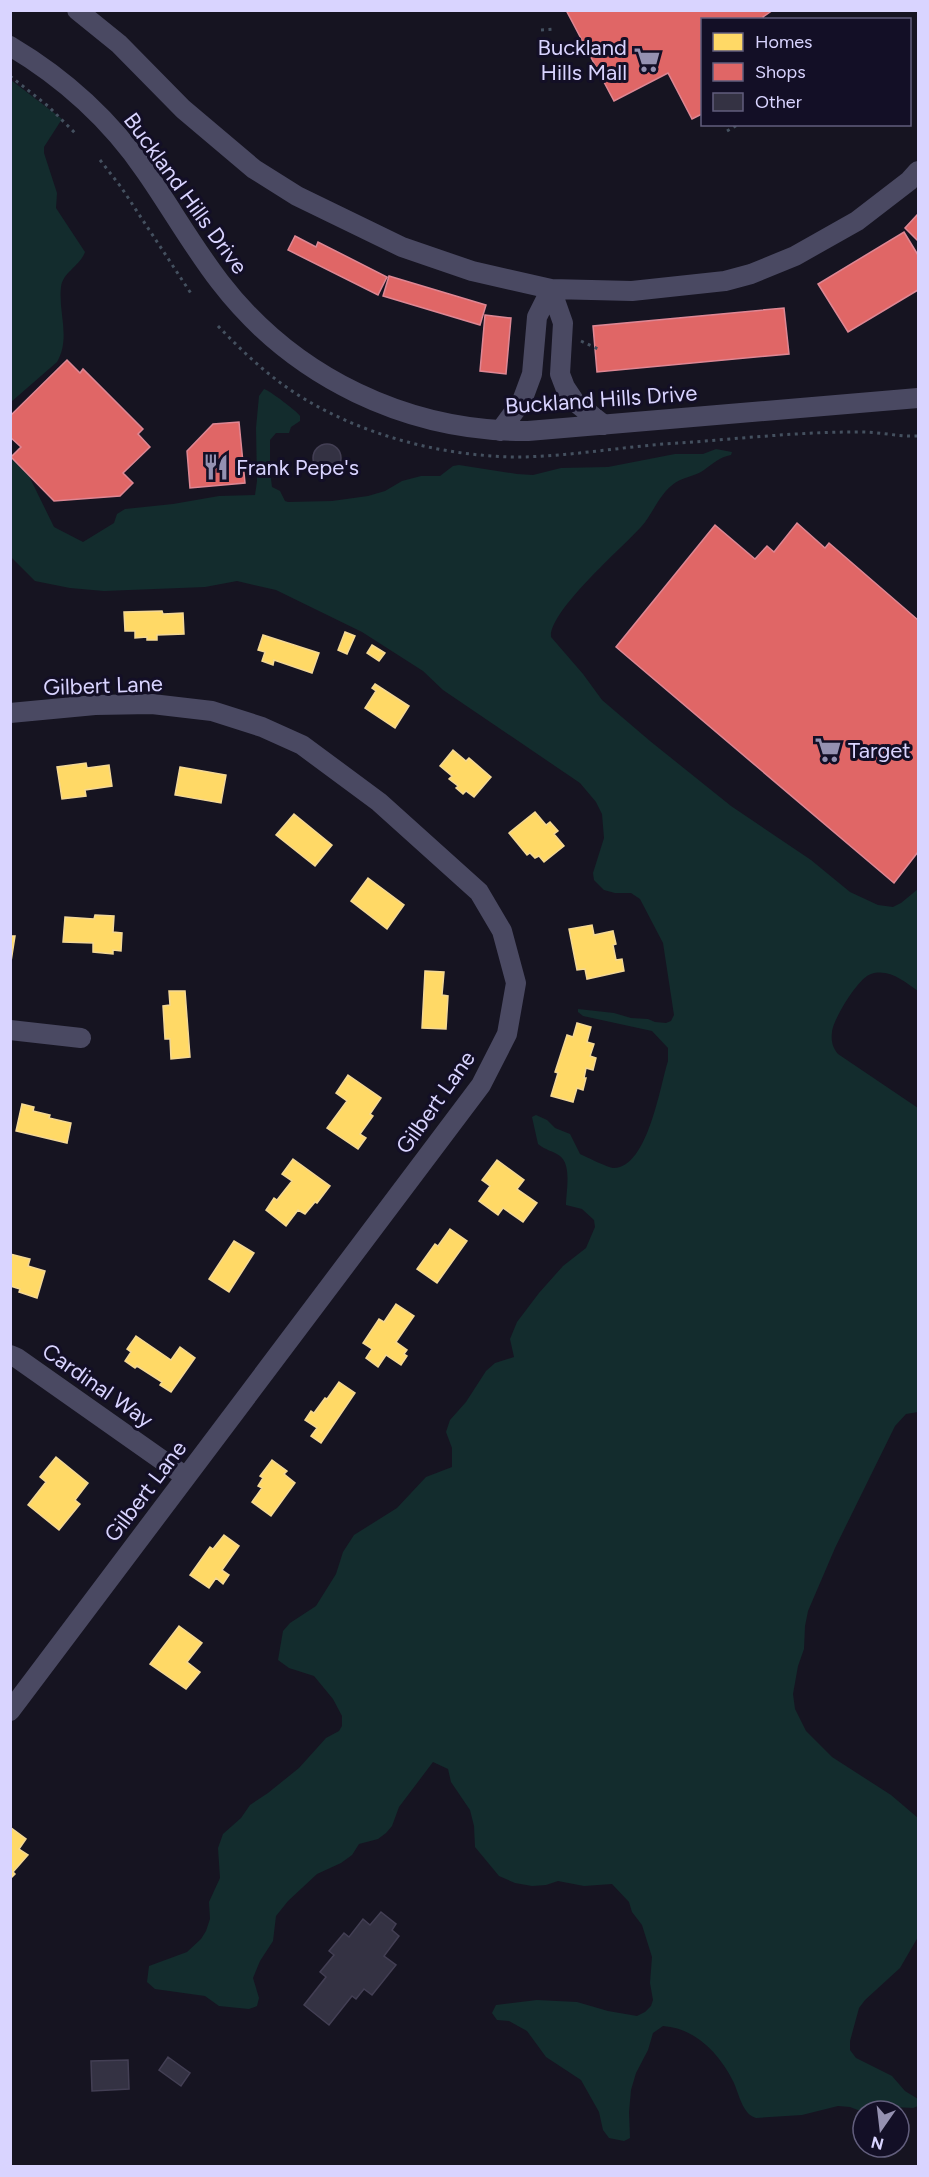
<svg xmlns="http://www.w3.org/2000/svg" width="929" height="2177" viewBox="0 0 929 2177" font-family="Figtree,sans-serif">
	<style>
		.green { fill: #132c2d }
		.homes { fill: #ffd966; stroke: #f4d894; stroke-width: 1.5 }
		.shops { fill: #e06666; stroke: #de8794; stroke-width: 1.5 }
		.building { fill: #343243; stroke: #433f54; stroke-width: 1.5 }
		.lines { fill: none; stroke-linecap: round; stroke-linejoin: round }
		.path { stroke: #44505f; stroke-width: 3; stroke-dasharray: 3 4.5; stroke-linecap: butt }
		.minor { stroke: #4a4962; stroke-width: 20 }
		.labels { text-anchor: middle; stroke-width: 6; stroke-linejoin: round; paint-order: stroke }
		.poi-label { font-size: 22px; fill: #d9d4ff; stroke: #130f26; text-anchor: start }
		.street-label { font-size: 22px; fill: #d9d4ff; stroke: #130f26 }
	</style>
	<rect width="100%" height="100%" fill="#161421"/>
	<path class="green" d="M11 80 62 119 44 147V153L57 193 56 208 85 252C80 266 63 272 61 287 58 312 71 338 57 362L11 402Z
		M264 389C269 390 298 412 300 416 300 417 300 419 300 421L291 427 289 433H276L270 440V471L272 487 280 491 285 501 288 502 332 501 368 496 385 491 402 481 421 476H440L453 466 459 465 517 474 533 475 561 468 608 467 675 454H703L716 449 732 452 731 455C720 457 712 464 704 470 695 477 682 476 671 486 658 497 652 515 641 527 622 548 549 611 551 637L583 674 602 700 650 741 731 806 811 860 850 892 878 905 893 907 901 903 918 889V991C905 982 889 968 871 974 859 977 833 1019 832 1032 831 1040 832 1047 838 1054L918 1108V1412L906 1414 895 1426 835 1548 808 1611 805 1626 804 1649 798 1666 793 1694 795 1709 806 1731 832 1757 891 1795 918 1818V1937L900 1968 865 2000 859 2008 850 2041V2050L856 2058 892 2076 905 2091 918 2099V2106L913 2108 894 2107 885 2111 863 2112 850 2107 838 2106 802 2115 756 2118C742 2114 739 2093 733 2081 719 2053 695 2028 663 2026L653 2033 648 2050 636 2073 631 2090 629 2112 630 2138 624 2141 609 2138 603 2130 599 2112 581 2080 546 2057 527 2031 509 2021 497 2020 492 2013 496 2005 537 2000 577 2002 608 2011 637 2016 645 2012 651 2006 653 2000 650 1983 652 1957 642 1925 632 1912 629 1902 612 1884 584 1886 558 1881 546 1885 532 1886 515 1883 499 1876 475 1847 474 1826 470 1810 451 1782 448 1769 433 1762 399 1807 392 1826 386 1833 378 1839 359 1844 352 1855 341 1863 317 1874 288 1901 276 1916 273 1941 260 1961 253 1978 259 1998 257 2006 249 2009 219 2006 205 1996 155 1989 147 1982 149 1966 187 1952 201 1939 206 1931 210 1919 209 1902 220 1878 218 1848 223 1834 241 1818 250 1805 268 1793 299 1768 326 1738 339 1731 342 1726V1716L333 1699 314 1676 289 1668 278 1660 283 1631 290 1623 316 1606 336 1574 343 1552 354 1535 397 1508 426 1477 452 1467V1448L446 1432 450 1420 466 1402 486 1371 495 1363 514 1357 510 1339 517 1322 539 1293 563 1266 586 1248 595 1227 594 1220 582 1209 566 1205C566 1192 572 1165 560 1156 553 1151 545 1150 538 1144L532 1117 536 1115 547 1120 555 1128 570 1134 580 1154C587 1157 608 1168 614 1168 648 1167 660 1086 668 1061V1048L652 1031 583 1016 578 1012V1009L614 1013 631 1018 648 1019 655 1022 666 1023 671 1021 674 1015 663 943 640 899 631 893H615L604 890 594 880 593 873 604 838 602 814 596 802 580 783 443 690 423 671 362 632 276 590 237 581 205 587 104 591 70 588 35 581 11 557V452L29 476 54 527 83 542 114 523 117 514 125 509 173 504 219 496 255 495 257 481 256 428 259 396Z"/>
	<path class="homes" d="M162 611 163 614 183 613 184 634 157 635V640H147V637L135 638V631H125L124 612Z
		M345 632 355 636 347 654 338 650Z
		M263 635 319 653 312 673 274 660 273 665 262 661 265 652 258 650Z
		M372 645 385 653 379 661 367 653Z
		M375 684 409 706 395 728 365 708 376 691 372 688Z
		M453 750 466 761 469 758 491 777 474 797 466 791 463 794 456 788 458 786 449 779 452 776 440 766Z
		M86 763 87 768 109 765 112 786 85 790 86 796 62 799 57 767Z
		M180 767 226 775 221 803 175 795Z
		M535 812 546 825 550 822 558 831 554 834 564 846 544 862 539 856 535 858 530 853 527 855 509 833Z
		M294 814 332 845 315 866 276 835Z
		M368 878 404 905 387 929 351 901Z
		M95 915 114 916 113 932 122 933 121 951 113 950V954L93 952V943L63 942 65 917 94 919Z
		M592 925 594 935 613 931 616 944 613 945 616 960 622 959 624 971 587 979 585 969 577 970 569 929Z
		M10 936H15L10 968Z
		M425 971 444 972 442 995 448 996 446 1029 422 1028Z
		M169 991H185L190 1057 171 1059 170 1039H165L163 1006 170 1005Z
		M577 1023 591 1027 587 1042 594 1044 590 1056 596 1058 593 1070 586 1068 584 1078H586L583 1090 577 1088 573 1102 551 1096 558 1073 555 1072 567 1035 573 1037Z
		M348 1075 381 1098 370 1114 373 1116 360 1134 366 1138 358 1149 327 1128 347 1101 336 1093Z
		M22 1104 34 1107 33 1111 50 1115 49 1118 71 1123 67 1143 16 1131Z
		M293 1159 330 1186 317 1203 315 1202 305 1214 298 1210 286 1226 266 1210 274 1198 277 1200 292 1181 282 1174Z
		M497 1160 524 1180 517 1189 537 1203 523 1222 503 1208 498 1215 479 1201 490 1186 482 1180Z
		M450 1229 467 1241 437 1283 417 1269 435 1244 438 1246Z
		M234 1241 254 1253 229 1292 209 1279Z
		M10 1254 30 1259 28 1266 45 1271 37 1298 19 1292 20 1289 10 1286Z
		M396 1304 414 1316 396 1342 407 1350 404 1354 407 1356 401 1365 386 1355 378 1367 366 1358 372 1349 363 1343 379 1319 384 1322Z
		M136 1336 171 1360 180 1347 195 1358 171 1392 160 1385 162 1382 137 1366 135 1368 125 1361 131 1352 127 1349Z
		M339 1382 355 1393 321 1443 311 1436 317 1428 305 1420 311 1411 314 1413 325 1398 327 1399Z
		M56 1457 88 1483 75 1500 80 1504 59 1530 28 1505 46 1482 40 1477Z
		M272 1460 287 1471 284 1474 295 1483 271 1516 252 1502 262 1488 258 1486 263 1478 260 1476Z
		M224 1535 239 1546 222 1570 229 1575 223 1584 216 1578 209 1588 190 1575 210 1547 213 1549Z
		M179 1626 202 1643 187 1662 200 1672 186 1689 150 1664Z
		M10 1827 26 1839 19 1849 28 1855 13 1872 15 1874 10 1879Z"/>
	<path class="shops" d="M566 10H773L763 17 764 20H702V114L692 119 668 73 614 101Z
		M918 214V241L905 228Z
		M904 232 918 255V290L848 332 818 284Z
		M295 236 316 247 318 242 387 277 378 295 288 250Z
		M389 276 486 305 480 325 383 296Z
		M784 308 789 354 597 372 593 326Z
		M485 315 511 318 506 374 480 371Z
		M67 360 80 373 83 369 143 429 138 434 150 447 123 473 133 483 120 496 54 501 11 457 21 447 10 437V416Z
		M239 422 245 483 190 488 187 451 213 424Z
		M797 523 825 548 829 543 918 620V852L894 883 616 647 715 525 755 559 767 546 774 552Z"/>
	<path class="building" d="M313 458a14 14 0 1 1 28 0a14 14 0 1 1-28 0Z
		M381 1912 396 1924 392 1930 399 1936 384 1956 396 1965 372 1995 364 1989 356 1999 352 1996 329 2025 304 2005 326 1977 320 1972 334 1955 329 1951 344 1933 349 1937 363 1919 370 1925Z
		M168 2057 190 2073 181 2086 159 2070Z
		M128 2060 129 2089 92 2091 91 2061Z"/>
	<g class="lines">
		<path class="path" d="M541 30 555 29
			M10 76 48 106 75 133
			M727 131 739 124
			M100 160 121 187 192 295
			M218 326C240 349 263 371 289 389 355 434 441 457 521 457 574 456 626 446 679 443 737 439 797 432 855 432 877 431 897 437 918 436
			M581 341 598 349"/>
		<path class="minor" d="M77 10 119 44 183 109 254 169 297 196 402 247 472 271 551 289 632 291 725 281 751 274 795 256 857 221 909 181 918 171
			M10 46C64 78 111 121 146 172 171 208 193 247 220 282 294 378 408 432 528 431L918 398
			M551 289 563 323 560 374 565 387 575 402 604 425
			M500 431 522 401 532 374 537 317 551 289
			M10 713 95 705 152 704 212 711 262 727 302 745 379 802 479 892 502 931 516 983 507 1034 481 1085 10 1711
			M10 1030 81 1038
			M10 1355 17 1358 186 1477"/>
	</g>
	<defs>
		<g id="supermarket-bare" transform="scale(2.07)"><path d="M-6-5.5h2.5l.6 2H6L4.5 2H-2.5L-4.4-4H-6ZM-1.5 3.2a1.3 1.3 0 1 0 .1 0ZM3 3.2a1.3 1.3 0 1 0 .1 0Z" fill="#9591b1" stroke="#130f26" stroke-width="2.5" paint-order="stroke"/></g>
		<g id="restaurant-bare" transform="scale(2.07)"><path d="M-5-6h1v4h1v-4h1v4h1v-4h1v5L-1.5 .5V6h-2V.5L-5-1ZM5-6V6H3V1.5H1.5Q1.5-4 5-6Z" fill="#9591b1" stroke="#130f26" stroke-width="2.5" paint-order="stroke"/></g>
	</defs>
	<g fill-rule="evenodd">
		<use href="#supermarket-bare" x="647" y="60"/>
		<use href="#restaurant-bare" x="216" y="467"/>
		<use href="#supermarket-bare" x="828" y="750"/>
	</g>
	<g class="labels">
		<g class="poi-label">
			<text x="627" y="55" text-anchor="end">Buckland<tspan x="627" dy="25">Hills Mall</tspan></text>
			<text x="236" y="475">Frank Pepe's</text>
			<text x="848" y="758">Target</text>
		</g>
		<g class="street-label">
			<text transform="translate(186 193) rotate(54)" y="8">Buckland Hills Drive</text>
			<text transform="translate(601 399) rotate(-4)" y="8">Buckland Hills Drive</text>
			<text transform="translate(103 685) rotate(-2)" y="8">Gilbert Lane</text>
			<text transform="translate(435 1102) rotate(-55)" y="8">Gilbert Lane</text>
			<text transform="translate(98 1385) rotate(35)" y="8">Cardinal Way</text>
			<text transform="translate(145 1491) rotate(-53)" y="8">Gilbert Lane</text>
		</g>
	</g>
	<rect width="929" height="2177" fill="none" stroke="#d9d4ff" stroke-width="24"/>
	<rect x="701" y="18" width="210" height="108" fill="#130f26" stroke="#625e7d" stroke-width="1.5"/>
	<rect x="713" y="33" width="30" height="18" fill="#ffd966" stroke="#625e7d" stroke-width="1.5"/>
	<text x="755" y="48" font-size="18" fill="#d9d4ff">Homes</text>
	<rect x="713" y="63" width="30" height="18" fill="#e06666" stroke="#625e7d" stroke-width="1.5"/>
	<text x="755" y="78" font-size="18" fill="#d9d4ff">Shops</text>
	<rect x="713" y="93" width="30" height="18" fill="#343243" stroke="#625e7d" stroke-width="1.5"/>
	<text x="755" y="108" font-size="18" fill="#d9d4ff">Other</text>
	<g transform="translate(881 2129) rotate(194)"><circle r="28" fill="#130f26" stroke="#625e7d" stroke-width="1.5"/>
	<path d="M0-4.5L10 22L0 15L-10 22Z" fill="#9591b1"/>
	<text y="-9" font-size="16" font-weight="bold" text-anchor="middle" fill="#d9d4ff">N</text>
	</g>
</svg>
